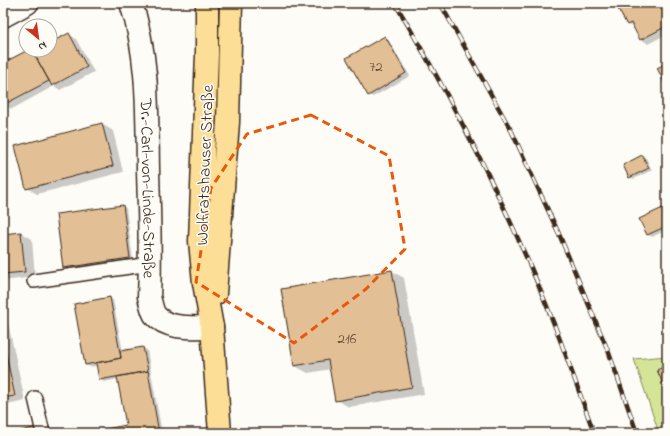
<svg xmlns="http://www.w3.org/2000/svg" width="670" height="436" viewBox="0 0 670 436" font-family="'Indie Flower',sans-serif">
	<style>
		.green { fill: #d5e598; stroke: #88885b }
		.shadow { fill: #0003 }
		.building { fill: #e2bf94; stroke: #3b2a1e }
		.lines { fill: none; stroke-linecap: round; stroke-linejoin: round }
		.service-casing { stroke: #3b2a1e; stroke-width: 16 }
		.minor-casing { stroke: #3b2a1e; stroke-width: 25 }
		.primary-casing { stroke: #3b2a1e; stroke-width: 25 }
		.service { stroke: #fdfcf7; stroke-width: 13 }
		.minor { stroke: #fdfcf7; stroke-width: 22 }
		.primary { stroke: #fdde96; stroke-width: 22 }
		.rail-casing { stroke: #3b2a1e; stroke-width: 4.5 }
		.rail { stroke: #fdfcf7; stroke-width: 3; stroke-dasharray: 9; stroke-linecap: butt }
		.marked { fill: none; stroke: #e8590c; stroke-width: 3; stroke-dasharray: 8 5; stroke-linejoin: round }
		.labels { text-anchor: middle; stroke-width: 3; stroke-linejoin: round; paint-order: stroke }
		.number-label { font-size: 15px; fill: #654f3c }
		.street-label { font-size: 17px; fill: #3b2a1e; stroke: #fdfcf7 }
	</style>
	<rect width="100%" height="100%" fill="#fdfcf7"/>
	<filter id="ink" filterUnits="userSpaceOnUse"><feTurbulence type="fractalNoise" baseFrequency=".025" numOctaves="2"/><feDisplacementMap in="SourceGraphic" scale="8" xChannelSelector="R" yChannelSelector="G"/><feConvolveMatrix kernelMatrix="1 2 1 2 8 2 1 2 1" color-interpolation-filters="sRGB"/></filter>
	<g filter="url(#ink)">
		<path class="green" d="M667 356V433H659L634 359Z"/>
		<path class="shadow" d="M621 3H667V34L648 44 641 39 635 29 628 25 624 7Z
			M69 34 76 39 94 72 60 90 54 86 12 109 4 105 3 64 30 50 36 52 39 50H50V44Z
			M385 37 388 39 410 76 373 97 369 95Z
			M102 124 113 131 123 172 37 194 27 188Z
			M642 156 646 158 652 170 634 179 630 177Z
			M122 206 126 208 133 260 68 269 64 267Z
			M667 207V230L652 237 648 235 640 220Z
			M21 233 32 239 35 277 3 281V235Z
			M392 271 404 278 424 394 349 407 336 400 331 369 308 373 295 366 282 290Z
			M109 298 113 300 123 352 143 348 147 350 162 433H92L127 426 119 379 104 382 100 380 97 366 90 367 86 365Z
			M3 308 5 309 25 401 3 406Z
			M487 431 490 433H478Z"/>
		<path class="building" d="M620 3H667V26L640 40 631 23 627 25 618 9 622 7Z
			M69 33 87 67 52 86 33 52 37 50H50V43Z
			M385 36 406 73 368 96 346 58Z
			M28 50H32L49 81 3 105V63Z
			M667 63V88L657 68Z
			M102 123 113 166 26 189 15 146Z
			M642 155 649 168 629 178 623 165Z
			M123 205 130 258 63 268 56 214Z
			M667 206V226L647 235 639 219Z
			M21 232 25 272 3 274V234Z
			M392 270 412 387 335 401 328 360 294 366 281 289Z
			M110 297 121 358 85 365 74 304Z
			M3 340 15 396 3 398Z
			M143 347 148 371 99 380 96 363 121 358 120 351Z
			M667 365V383L663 384 657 370Z
			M148 371 159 433H86L126 425 117 377Z
			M37 427 38 433H13Z"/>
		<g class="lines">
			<g class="service-casing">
				<path id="service" d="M34 281 150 264
					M35 398 43 433"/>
			</g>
			<g class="minor-casing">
				<g id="minor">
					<path id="s1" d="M131 3C149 57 147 113 148 169 149 212 151 255 149 297 151 303 152 311 155 315 167 330 195 327 212 327"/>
					<path d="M3 16 27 3"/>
				</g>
			</g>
			<g class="primary-casing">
				<path id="primary" d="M207 3V54L200 241 204 283 212 327 220 433
					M215 294 228 122 231 3"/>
			</g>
			<use href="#service" class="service"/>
			<use href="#minor" class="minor"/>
			<use href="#primary" class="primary"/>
			<g class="rail-casing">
				<path id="rail" d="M395 3C442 83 486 165 523 250 550 309 572 372 594 433
					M440 3 512 132 559 234 609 353 637 433"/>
			</g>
			<use href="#rail" class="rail"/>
		</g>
	</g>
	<path class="marked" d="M311 115 389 156 405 249 366 289 294 343 196 282 211 188 247 134Z"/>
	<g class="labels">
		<g class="number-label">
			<text x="376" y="71">72</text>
			<text x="347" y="343">216</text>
		</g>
		<g class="street-label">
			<text transform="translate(204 165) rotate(-88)" y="6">Wolfratshauser Straße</text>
			<text dy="6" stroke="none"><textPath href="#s1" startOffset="187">Dr.-Carl-von-Linde-Straße</textPath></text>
		</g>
	</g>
	<rect width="670" height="436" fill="none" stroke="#fdfcf7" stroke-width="16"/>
	<rect x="8" y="8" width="654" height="420" fill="none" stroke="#3b2a1e" stroke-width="1.5" filter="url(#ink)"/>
	<g transform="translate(38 38) rotate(151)"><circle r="19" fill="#fdfcf7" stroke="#afa8a0"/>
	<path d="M0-3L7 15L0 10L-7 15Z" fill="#c8321e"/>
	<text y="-6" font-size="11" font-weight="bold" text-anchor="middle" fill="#3b2a1e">N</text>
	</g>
</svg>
